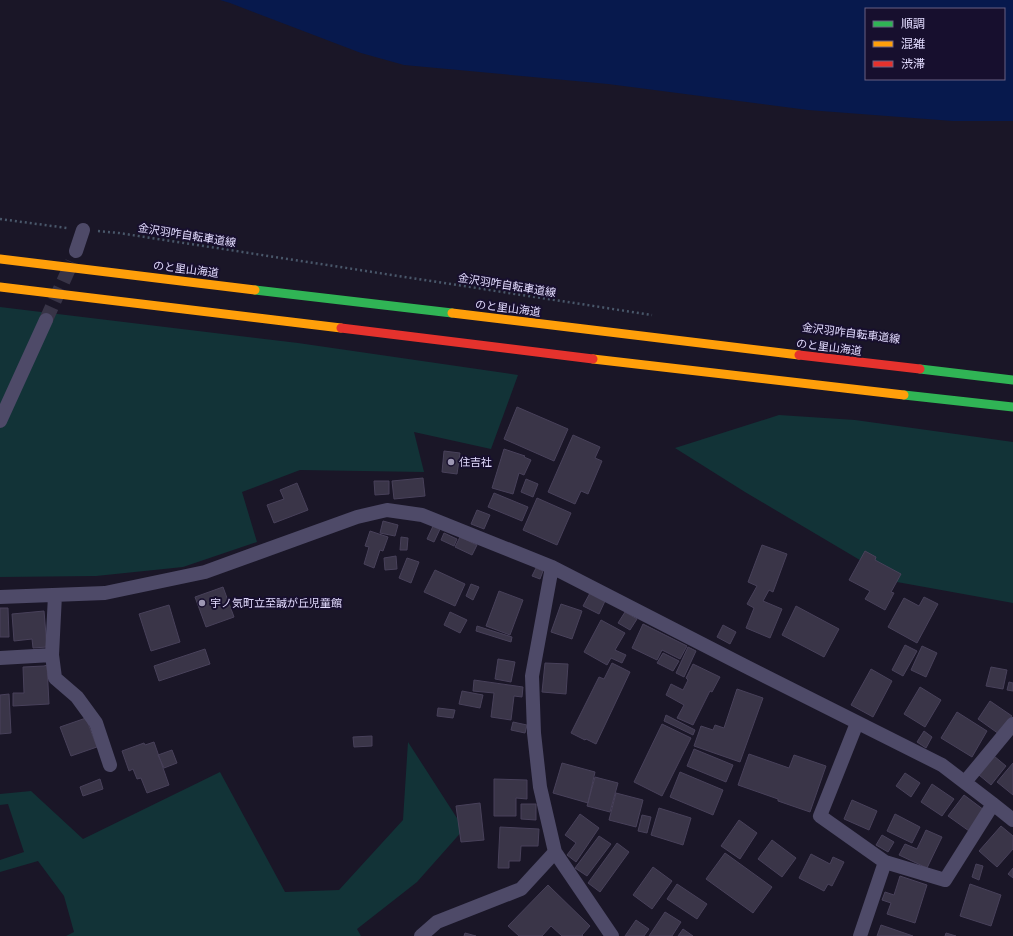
<svg xmlns="http://www.w3.org/2000/svg" width="1013" height="936" viewBox="0 0 1013 936" font-family="'Source Sans 3','Noto Sans JP',sans-serif">
	<style>
		.green { fill: #123337 }
		.water { fill: #07194d; fill-rule: evenodd }
		.building { fill: #3a3548; stroke: #48415a }
		.lines { fill: none; stroke-linecap: round; stroke-linejoin: round }
		.street-tunnel { stroke: #383447; stroke-width: 14; stroke-dasharray: 14 7; stroke-linecap: butt }
		.path { stroke: #49576a; stroke-width: 2.5; stroke-dasharray: 2 3; stroke-linecap: butt }
		.street { stroke: #4e4a68; stroke-width: 14 }
		.fast { stroke: #30b455; stroke-width: 9 }
		.slow { stroke: #ff9f0a; stroke-width: 9 }
		.jam { stroke: #e5322d; stroke-width: 9 }
		.poi-dot { fill: #9d97b3; stroke: #170f2e; stroke-width: 1.5 }
		.labels { text-anchor: middle; stroke-width: 4; stroke-linejoin: round; paint-order: stroke }
		.street-label { font-size: 11px; fill: #e3dcff; stroke: #170f2e }
		.poi-label { font-size: 11px; fill: #e3dcff; stroke: #170f2e; text-anchor: start }
	</style>
	<rect width="100%" height="100%" fill="#1a1627"/>
	<path class="green" d="M0 307 298 343 518 375 491 449 414 432 424 472 300 470 242 492 257 542 183 567 96 576 0 577Z
		M779 415 855 420 1013 442V603L897 582 745 492 675 448Z
		M408 742 464 829 417 882 357 929 361 936H66L74 932 64 896 38 861 0 872V860L24 852 8 804 0 805V794L31 791 83 839 220 772 285 892 339 890 403 820Z"/>
	<path class="water" d="M220 0H1013V121H953L808 110 608 84 404 65 361 53 230 3ZM866 9H1004V79H866Z"/>
	<path class="building" d="M517 407 568 429 554 461 504 439Z
		M573 435 600 447 595 458 602 461 588 494 581 491 575 504 548 492Z
		M504 449 525 456 524 457 531 460 524 475 519 473 513 494 492 488Z
		M444 451 460 453 457 474 442 472Z
		M423 478 425 496 394 499 392 481Z
		M526 479 538 484 533 497 521 492Z
		M374 481H389V494L375 495Z
		M297 483 308 510 274 523 267 505 284 499 280 490Z
		M494 493 528 507 522 521 488 507Z
		M537 498 571 513 557 545 523 530Z
		M477 510 490 515 484 529 471 524Z
		M383 521 398 525 395 536 380 533Z
		M434 524 441 527 434 542 427 539Z
		M370 531 388 537 383 551 380 550 374 568 364 564 369 547 365 546Z
		M444 533 457 539 454 546 441 540Z
		M401 537 408 538 407 550H400Z
		M460 537 477 545 472 555 455 547Z
		M762 545 787 554 773 592 769 590 763 601 782 609 770 638 746 628 754 608 747 604 757 586 748 582Z
		M865 551 876 557 875 560 901 574 891 592 894 593 885 610 865 599 870 591 849 580Z
		M396 556 397 569 385 570 384 558Z
		M407 558 419 562 411 583 399 578Z
		M536 568 543 571 540 579 532 576Z
		M435 570 465 584 455 606 424 592Z
		M471 584 479 587 473 600 466 596Z
		M223 587 234 617 206 627 195 597Z
		M499 591 523 600 510 635 486 626Z
		M590 593 605 601 599 614 583 606Z
		M924 597 938 604 917 643 888 627 904 598 919 606Z
		M561 604 582 611 572 639 551 632Z
		M169 605 180 642 151 651 139 614Z
		M796 606 839 629 824 657 782 635Z
		M0 608H8L9 637H0Z
		M44 611 47 647 33 648 32 639 14 641 12 614Z
		M450 612 467 620 460 633 444 625Z
		M625 612 637 619 630 630 618 623Z
		M601 620 625 633 615 650 626 655 622 663 611 658 607 665 584 652Z
		M643 624 687 646 680 659 662 650 657 660 632 648Z
		M723 625 736 632 730 644 717 637Z
		M477 626 512 637 511 642 476 631Z
		M905 645 917 651 903 676 892 670Z
		M922 646 937 653 926 677 911 670Z
		M688 647 696 651 684 677 676 673Z
		M205 649 210 664 159 681 154 666Z
		M663 653 679 661 673 671 657 663Z
		M498 659 515 662 511 682 495 679Z
		M545 663 568 664 566 694 542 692Z
		M612 663 630 672 596 744 586 739 585 740 571 733 599 677 604 679Z
		M693 664 720 677 712 692 710 691 693 725 677 718 684 705 666 695 671 684 683 690 688 680 686 678Z
		M47 665 49 704 13 706V693H24L23 667 44 666Z
		M991 667 1007 670 1003 689 986 686Z
		M871 669 892 681 873 717 851 705Z
		M474 680 523 687 522 697 514 696 511 720 491 717 494 693 473 691Z
		M1009 682 1013 683V691L1007 690Z
		M920 687 941 700 925 727 904 714Z
		M737 689 763 698 740 762 694 746 701 726 713 730 715 725 724 728Z
		M462 691 483 695 480 708 459 704Z
		M9 694 11 733 0 734V695Z
		M990 701 1012 716 999 734 978 719Z
		M438 708 455 710 453 718 437 716Z
		M957 712 987 731 972 757 941 738Z
		M666 715 695 730 693 735 664 721Z
		M86 718 97 747 71 756 60 727Z
		M513 722 527 725 525 733 511 730Z
		M662 724 691 738 662 796 634 782Z
		M924 731 932 737 926 748 917 742Z
		M372 736V746L354 747 353 737Z
		M154 742 169 785 147 793 141 778 137 779 133 769 129 771 122 751 144 743 145 745Z
		M694 749 733 765 726 782 687 766Z
		M172 750 177 763 164 768 158 755Z
		M749 754 789 768 794 755 826 766 810 812 778 801V799L738 785Z
		M994 756 1006 766 991 785 979 775Z
		M562 763 595 772 588 803 553 793Z
		M1013 763V795L997 782Z
		M680 772 723 790 713 815 670 797Z
		M905 773 920 783 911 797 896 786Z
		M595 777 618 783 610 812 587 806Z
		M100 779 103 789 83 796 80 787Z
		M494 779 527 780V799L516 798V816H494Z
		M932 784 954 799 942 816 921 802Z
		M616 793 643 800 636 827 609 820Z
		M964 795 984 810 969 831 948 816Z
		M852 800 877 811 869 830 844 819Z
		M480 803 484 840 461 842 456 806Z
		M521 804H536V820L521 819Z
		M659 808 691 818 683 845 651 835Z
		M580 814 599 828 576 862 567 855 576 843 565 835Z
		M895 814 920 827 912 843 887 831Z
		M642 815 651 817 647 833 638 831Z
		M739 820 757 833 740 859 721 846Z
		M1001 826 1013 836V849L997 867 979 851Z
		M500 827 539 829 538 846H521L520 861H509V868H498Z
		M926 830 942 837 927 868 899 855 905 844 917 849Z
		M882 835 894 842 888 852 876 845Z
		M599 836 611 844 587 876 575 868Z
		M772 840 796 858 782 877 758 859Z
		M617 843 629 852 600 892 588 883Z
		M725 853 772 887 753 913 706 879Z
		M811 854 830 864 833 857 844 862 832 886 828 884 824 891 799 878Z
		M976 864 983 866 979 880 972 877Z
		M653 867 672 881 652 909 633 895Z
		M1013 868V878L1008 874Z
		M900 876 927 885 915 923 887 914 891 903 882 900 885 892 894 895Z
		M677 884 707 904 697 919 667 899Z
		M970 884 1001 895 991 926 960 916Z
		M548 885 590 926 582 935 583 936H562L551 926 542 936H519L508 926Z
		M665 912 681 922 672 936H649Z
		M636 920 649 929 644 936H625Z
		M881 925 913 936H877Z
		M683 929 693 936H678Z
		M465 933 476 936H464Z
		M946 933 956 936H945Z"/>
	<g class="lines">
		<path class="street-tunnel" d="M46 320 72 262"/>
		<path class="path" d="M0 219 67 228
			M98 231 119 233 652 315"/>
		<path class="street" d="M76 251 83 230
			M0 421 46 320
			M0 597 105 593 205 572 357 517 387 510 422 515 552 567
			M52 655 55 678 77 697 96 723 110 765
			M0 658 52 655 55 595
			M857 723 820 816 885 862
			M965 782 1013 724
			M421 936 437 922 521 889 555 852
			M612 936 555 852 540 787 534 733 532 676 552 567 743 665 942 765 993 804 1013 820
			M860 936 885 862 945 880 993 804"/>
		<path class="fast" d="M255 290 452 313
			M920 369 1013 380
			M904 395 1013 407"/>
		<path class="slow" d="M0 259 255 290
			M0 287 341 328
			M452 313 799 355
			M593 359 904 395"/>
		<path class="jam" d="M341 328 593 359
			M799 355 920 369"/>
	</g>
	<g class="poi-dot">
		<circle cx="451" cy="462" r="4"/>
		<circle cx="202" cy="603" r="4"/>
	</g>
	<g class="labels">
		<g class="street-label">
			<text transform="translate(187 235) rotate(9)" y="4">金沢羽咋自転車道線</text>
			<text transform="translate(186 269) rotate(7)" y="4">のと里山海道</text>
			<text transform="translate(507 285) rotate(9)" y="4">金沢羽咋自転車道線</text>
			<text transform="translate(508 308) rotate(7)" y="4">のと里山海道</text>
			<text transform="translate(851 333) rotate(7)" y="4">金沢羽咋自転車道線</text>
			<text transform="translate(829 347) rotate(7)" y="4">のと里山海道</text>
		</g>
		<g class="poi-label">
			<text x="459" y="466">住吉社</text>
			<text x="210" y="607">宇ノ気町立至誠が丘児童館</text>
		</g>
	</g>
	<rect x="865" y="8" width="140" height="72" fill="#170f2e" stroke="#696182"/>
	<rect x="873" y="21" width="20" height="6" fill="#30b455" stroke="#696182"/>
	<text x="901" y="28" font-size="12" fill="#e3dcff">順調</text>
	<rect x="873" y="41" width="20" height="6" fill="#ff9f0a" stroke="#696182"/>
	<text x="901" y="48" font-size="12" fill="#e3dcff">混雑</text>
	<rect x="873" y="61" width="20" height="6" fill="#e5322d" stroke="#696182"/>
	<text x="901" y="68" font-size="12" fill="#e3dcff">渋滞</text>
</svg>
